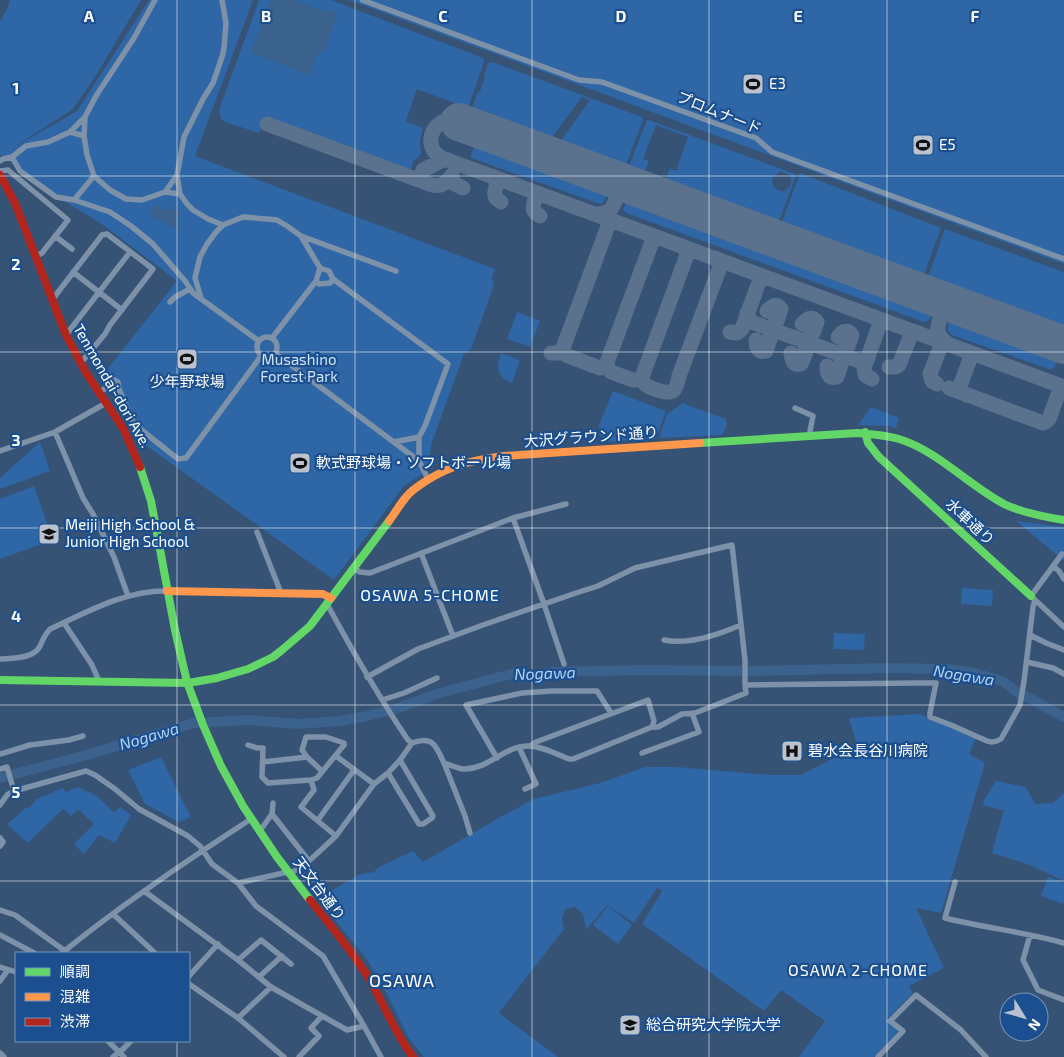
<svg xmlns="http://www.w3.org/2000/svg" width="1064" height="1057" viewBox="0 0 1064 1057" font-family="'Exo 2','Noto Sans JP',sans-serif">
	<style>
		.green { fill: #2f66a5; fill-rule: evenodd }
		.water { fill: #3b618d }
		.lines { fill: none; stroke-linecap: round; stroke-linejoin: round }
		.river { stroke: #3b618d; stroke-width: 10 }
		.taxiway { stroke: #5a728e; stroke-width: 15 }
		.runway { stroke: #5a728e; stroke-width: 38 }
		.street { stroke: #7d92a8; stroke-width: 5.5 }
		.fast { stroke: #63d668; stroke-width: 8 }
		.slow { stroke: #ff974d; stroke-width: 8 }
		.jam { stroke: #b3261e; stroke-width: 8 }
		.grid { fill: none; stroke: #fff; stroke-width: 1; stroke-opacity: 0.55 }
		.labels { text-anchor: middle; stroke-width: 4.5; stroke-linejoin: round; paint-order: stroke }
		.poi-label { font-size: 15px; fill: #fff; stroke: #1b4f8f; text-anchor: start }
		.street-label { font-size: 15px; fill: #fff; stroke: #1b4f8f }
		.park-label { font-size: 15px; fill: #cfe3fa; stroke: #1b4f8f }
		.neighbourhood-label { font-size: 16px; letter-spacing: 1px; fill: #fff; stroke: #1b4f8f }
		.water-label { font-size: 16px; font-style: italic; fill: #b5d3f5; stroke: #1b4f8f }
		.quarter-label { font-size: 18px; letter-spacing: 1px; fill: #fff; stroke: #1b4f8f }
		.grid-label { font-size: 16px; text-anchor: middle; font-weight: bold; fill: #fff; stroke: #1b4f8f; stroke-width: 4.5; stroke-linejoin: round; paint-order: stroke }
	</style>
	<rect width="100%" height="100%" fill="#365274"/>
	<path class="green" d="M10 0H141L95 77 73 109 11 149 77 111 149 0H253L195 156 495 269 492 278 494 285 471 349 464 354 432 442 430 454 433 467 404 486 334 580 137 439 102 376 177 281 99 222 49 192 2 155 0 156V21L7 9Z
		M259 0H331L483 58 484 62 468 108 417 89 406 121 423 128 420 141 421 153 419 157 414 160 410 171 266 118 259 133 225 122 221 119 219 110Z
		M349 0H1064V264Z
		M492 62 642 117 643 120 625 167 559 143 590 100 582 97 550 140 471 110 477 94 480 91 485 78 484 76 488 63Z
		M647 120H649L795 174 796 176 779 221 666 179 670 168 676 171 688 137 656 125 643 159 649 161 645 172 629 166ZM780 172C802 174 787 200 775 188 769 182 774 175 780 172Z
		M476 147 604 193C607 197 605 203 600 204L471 158C471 153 472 150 476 147Z
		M800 173 941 228 923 277 782 222Z
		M626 202H631L927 311 930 313 931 316 928 321 924 322 626 213 623 210Z
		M945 229 1064 272V326L928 277Z
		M517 312 540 321 530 347 507 339Z
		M952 321 956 322 1055 358 1057 362 1054 368 1049 369 952 335C947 331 947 329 949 323Z
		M501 353 520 360 512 383C496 375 496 369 501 353Z
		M613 391 666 411 656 438 608 442 599 434V425Z
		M684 402 685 404 726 419C727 426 726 429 722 435L659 438 667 414Z
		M871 407 899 418 896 428 889 426 858 425Z
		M40 442 50 471 0 489V478Z
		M34 486 53 540 0 559V499Z
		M1016 521 1064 527V560H1063Z
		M962 588 993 590 992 606 961 604Z
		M834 633 865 634 864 650 833 649Z
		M920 714 976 738 969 754 985 763 941 913 916 908 944 968 909 986 913 993 887 1019 900 1029 874 1057H799L825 1021 781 990 764 1011 642 924 662 891 657 888 634 923 607 905 586 930 583 914 575 907 565 909 562 920 564 929 499 1013 558 1057H424L408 1037 387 994 366 958 322 904 329 892 360 874 374 872 379 867 413 851 423 862 497 819 534 799 600 783 645 767H677L770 775H801L857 746 849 718Z
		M161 757 191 817 179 822 145 804 128 770Z
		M996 781 1026 787 1035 804 1053 803 1064 793V881L1030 865 992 853 1003 812 1006 811 983 805 984 800Z
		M78 787 97 796 114 813 120 807 131 815 115 843 99 835 84 854 74 844 94 824 78 809 71 816 63 809 28 843 7 824 27 807 29 808 37 799 63 788 66 792Z
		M1048 877 1064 882V900L1063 904 1041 896Z
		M608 906 632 925 618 944 593 925Z"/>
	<path class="water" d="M271 0H295L324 12 325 9 338 14 323 52H318L309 75 251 52Z
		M154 206H160L165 210 171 209 180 211 179 217 175 222 179 226V230H178L176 227 168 225 158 218 157 219C154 218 151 215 151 212L153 209 152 208Z"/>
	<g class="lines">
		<path class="river" d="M0 778 90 754 194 723 249 720 298 724 340 721 367 716 399 708 436 694 515 673 536 676 552 672 643 670 750 671 889 668 945 669 971 672 1002 681 1017 692 1031 699 1064 717"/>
		<path class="taxiway" d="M454 121C432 117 421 147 442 158L1064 387
			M267 124 432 185C441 187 447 183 452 175
			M452 175 453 183 463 188
			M492 176C504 185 486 194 501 202
			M607 177C614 181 617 187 617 196
			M426 183 421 177 423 170 445 159
			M530 190C543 199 524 208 540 216
			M597 214C624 213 606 189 636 187
			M682 246 686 251 687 255 642 377C643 381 642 382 646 385 650 388 668 395 673 391 677 388 678 381 679 376L720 267 719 263 715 258
			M926 294C930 296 934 298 937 301 951 316 925 328 947 343
			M747 313 749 320 754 323 859 361H863L868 358
			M942 315C948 307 954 307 964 308
			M730 332 737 333 742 329 759 282V277L755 273
			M935 339 940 344V348L930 374 932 381 937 384
			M756 340C756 347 758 353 766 351L770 339V334L773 330 774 324 777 321 781 309C776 302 772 306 767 311
			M563 348 564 353 568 356 600 368 606 365 652 242 655 239 660 238
			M966 351 970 355V359L960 386 962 392 966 395
			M551 353H558L563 348 608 226 607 220 604 217
			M791 353C792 360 793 366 801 364L806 352 805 347 809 343V337L813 333 817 322C812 315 807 319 802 324
			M607 363 608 368 611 372 633 380H638L642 376
			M827 366C827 373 828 379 837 377L841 365V360L844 356V350L848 346 852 335C847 328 842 332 838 337
			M889 367H895L899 365 910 337 914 334 919 333
			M872 379 865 375 864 368 879 326 883 323 888 322
			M949 388 1043 423 1047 421 1049 419 1059 392 1064 389"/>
		<path class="runway" d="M459 122 1064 345"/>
		<path class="street" d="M222 0 226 23 224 48 222 57 213 83 203 99 184 137 177 175 180 194 187 204 193 210 208 219 223 225 243 217 267 219 277 220 287 226 301 236 320 268 316 281 272 338
			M362 0 579 80 602 82 756 138 772 152 1064 259
			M70 132 85 117
			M84 136 85 117 96 96 134 38 155 0
			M12 157 20 171 56 197 74 200 110 212 131 226 153 244 185 281 193 293 259 341
			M0 161 3 159 12 157 26 146 48 142 70 132 84 136 87 155 94 176 110 190 126 199 142 200 165 192 180 194
			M0 171 8 170 68 220 42 253 36 256
			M165 192 177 175
			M74 200 94 176
			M55 236 72 249
			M301 236 396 271
			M73 272 122 310
			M333 279 448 364 425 426 419 437 394 442
			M316 281 319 284 330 283 333 279 329 271 320 268
			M201 298 195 278 200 257 207 244 216 232 223 225
			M52 300 102 235 107 234 153 269 110 325 105 334 80 364
			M170 302 175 297 190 289
			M66 335 130 252
			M257 347a10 10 0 1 1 20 0a10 10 0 1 1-20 0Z
			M275 353 419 461 428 479
			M99 392 110 386 113 379 118 382 119 389 134 424 178 459 186 458 261 356
			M795 408 813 416 810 431
			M55 432 83 498 93 514 114 557 128 596
			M0 451 55 432 106 403
			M419 461V437
			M513 518 544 604 564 664
			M257 532 281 593
			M421 553 453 636
			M1062 554 1031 596 1064 627
			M1053 566 1059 571 1064 579
			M353 568 360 572 370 573 513 518 566 504
			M327 604C352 650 378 696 408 740L412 743
			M64 623 92 665 99 681
			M1030 635 1046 643 1064 650
			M664 640C689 645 717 635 741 625
			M0 659C12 658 34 659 40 646 44 638 43 637 50 629 87 612 126 590 167 591
			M1027 662 1053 668 1064 674
			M367 677 418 649 483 625 576 593 598 586 635 568 732 545 745 660V685
			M382 700 404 693 437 678
			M248 745 257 748H263L262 777 268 783 311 780 317 778 344 745V743L326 737H306L302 750 307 757
			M530 746 536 742 648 700 654 721 652 727
			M519 747 536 784 525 789
			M642 753 699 732 692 713
			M0 754 30 745 69 740 83 736
			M336 756 374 784
			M497 758 466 705 522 693 552 691H597L611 713
			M263 762 307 757 322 771
			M444 763 465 816 470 833
			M0 769 7 767 14 791 7 795 0 805
			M388 773 419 824H423L432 818 433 816 400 760
			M311 780 314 790 301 807 336 836
			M14 791 86 771 95 775 115 789 139 809 188 836 200 846 212 864 238 883 256 906 323 956 364 1026 381 1057
			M272 814 309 861
			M318 820 354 770
			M259 832 272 814 273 803
			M0 838 3 842 0 846
			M290 874 309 861 336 836 374 784 388 773 400 760 412 743C433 735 436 746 444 763 450 765 457 768 463 769 488 770 504 746 528 746 542 746 556 754 569 759H573L652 727H658L682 714 695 713 746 693 745 685 917 683H936L930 713V717L951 725 987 741C992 743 996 742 1001 739L1020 705 1024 681 1033 607 1035 600
			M955 882 945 918C985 928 1025 932 1064 943
			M238 883 288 872
			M144 891 238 960 271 987 347 1030 364 1026
			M0 910 15 915 65 951
			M113 914 155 953
			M0 935 34 953
			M1030 935 1023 960 1038 990 1064 1000
			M62 953C122 904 186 861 251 819
			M238 960 261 940 291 964
			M0 967 16 972
			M189 976 218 944
			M259 977 282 956
			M0 981 8 970
			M189 984 238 1018 284 1057
			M238 1018 271 987
			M108 1041 124 1057
			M0 1053 4 1057
			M113 1057 122 1050 131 1041
			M299 1057 319 1036 311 1028 322 1016
			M878 1057 903 1031 890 1021 916 995 961 1030 986 1057"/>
		<path class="fast" d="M865 432 868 443 879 457 1031 596
			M700 443 857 433C871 434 885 435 899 439 938 451 968 485 1004 504 1023 513 1044 517 1064 520
			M140 467 151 501 175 630 187 682 203 725 221 766 243 806 277 857 310 900
			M0 680 188 683 217 678 248 669 273 657 282 650 310 626 389 521"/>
		<path class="slow" d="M389 521C395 513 400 504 407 496 412 490 420 485 426 481 451 465 474 460 504 456L700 443
			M167 591 323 594 331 598"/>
		<path class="jam" d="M0 175 15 203 66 335 86 373 123 428 140 467
			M310 900C330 925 351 950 368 977 384 1004 394 1032 413 1057"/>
	</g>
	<path class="grid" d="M177 0V953M355 0V1057M532 0V1057M709 0V1057M887 0V1057M0 176H1064M0 352H1064M0 528H1064M0 705H1064M0 881H1064M177 1041V1057"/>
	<defs>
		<g id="stadium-square" transform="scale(1.125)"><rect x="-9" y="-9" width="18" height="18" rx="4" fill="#b9c2ce" stroke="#1b4f8f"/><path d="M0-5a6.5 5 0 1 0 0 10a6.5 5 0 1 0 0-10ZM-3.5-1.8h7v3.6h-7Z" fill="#111"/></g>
		<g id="school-square" transform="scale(1.125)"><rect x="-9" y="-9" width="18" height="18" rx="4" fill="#b9c2ce" stroke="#1b4f8f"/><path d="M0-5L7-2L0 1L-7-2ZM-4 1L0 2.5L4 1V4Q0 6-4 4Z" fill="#111"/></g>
		<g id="hospital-square" transform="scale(1.125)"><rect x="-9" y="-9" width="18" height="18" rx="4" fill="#b9c2ce" stroke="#1b4f8f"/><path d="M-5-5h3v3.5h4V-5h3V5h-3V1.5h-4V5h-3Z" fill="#111"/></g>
		<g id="university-square" transform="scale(1.125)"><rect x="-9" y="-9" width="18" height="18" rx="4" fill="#b9c2ce" stroke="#1b4f8f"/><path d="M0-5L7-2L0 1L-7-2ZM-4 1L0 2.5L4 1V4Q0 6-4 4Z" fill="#111"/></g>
	</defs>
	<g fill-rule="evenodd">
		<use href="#stadium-square" x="753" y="84"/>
		<use href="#stadium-square" x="923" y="145"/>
		<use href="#stadium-square" x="187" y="359"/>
		<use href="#stadium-square" x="300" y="463"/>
		<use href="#school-square" x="49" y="534"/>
		<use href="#hospital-square" x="792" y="751"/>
		<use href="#university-square" x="630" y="1025"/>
	</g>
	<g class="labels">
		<g class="poi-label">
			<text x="769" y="89">E3</text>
			<text x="939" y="150">E5</text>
			<text x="187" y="387" text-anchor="middle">少年野球場</text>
			<text x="316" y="468">軟式野球場・ソフトボール場</text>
			<text x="65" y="530">Meiji High School &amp;<tspan x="65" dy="17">Junior High School</tspan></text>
			<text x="808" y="756">碧水会長谷川病院</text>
			<text x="646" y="1030">総合研究大学院大学</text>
		</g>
		<g class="street-label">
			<text transform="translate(719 113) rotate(22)" y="5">プロムナード</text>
			<text transform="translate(112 386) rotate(60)" y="5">Tenmondai-dori Ave.</text>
			<text transform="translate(591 437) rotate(-4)" y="5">大沢グラウンド通り</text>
			<text transform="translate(970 522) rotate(43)" y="5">水車通り</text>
			<text transform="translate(319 889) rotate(53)" y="5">天文台通り</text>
		</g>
		<g class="park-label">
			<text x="299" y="365">Musashino<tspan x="299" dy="17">Forest Park</tspan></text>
		</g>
		<g class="neighbourhood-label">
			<text x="430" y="601">OSAWA 5-CHOME</text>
			<text x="858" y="976">OSAWA 2-CHOME</text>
		</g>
		<g class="water-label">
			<text transform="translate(545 673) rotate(-2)" y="6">Nogawa</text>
			<text transform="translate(964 675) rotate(9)" y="6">Nogawa</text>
			<text transform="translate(149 736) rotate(-16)" y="6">Nogawa</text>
		</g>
		<g class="quarter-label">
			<text x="402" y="987">OSAWA</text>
		</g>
	</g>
	<g class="grid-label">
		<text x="89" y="22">A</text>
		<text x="266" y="22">B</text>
		<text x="443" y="22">C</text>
		<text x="621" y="22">D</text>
		<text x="798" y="22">E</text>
		<text x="975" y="22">F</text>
		<text x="16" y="94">1</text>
		<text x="16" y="270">2</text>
		<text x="16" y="446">3</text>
		<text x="16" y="622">4</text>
		<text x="16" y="798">5</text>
	</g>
	<rect x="15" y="952" width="175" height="90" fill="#1b4f8f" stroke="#7695bc"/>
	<rect x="25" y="968" width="25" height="8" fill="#63d668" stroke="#7695bc"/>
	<text x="60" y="977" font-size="15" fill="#ffffff">順調</text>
	<rect x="25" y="993" width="25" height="8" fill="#ff974d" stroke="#7695bc"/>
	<text x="60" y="1002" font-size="15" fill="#ffffff">混雑</text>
	<rect x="25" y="1018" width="25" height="8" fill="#b3261e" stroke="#7695bc"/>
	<text x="60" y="1027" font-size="15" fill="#ffffff">渋滞</text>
	<g transform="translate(1024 1017) rotate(127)"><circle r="24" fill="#1b4f8f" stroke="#7695bc"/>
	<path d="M0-4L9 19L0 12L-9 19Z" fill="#b9c2ce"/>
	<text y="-8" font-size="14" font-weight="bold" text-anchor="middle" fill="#ffffff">N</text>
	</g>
</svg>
